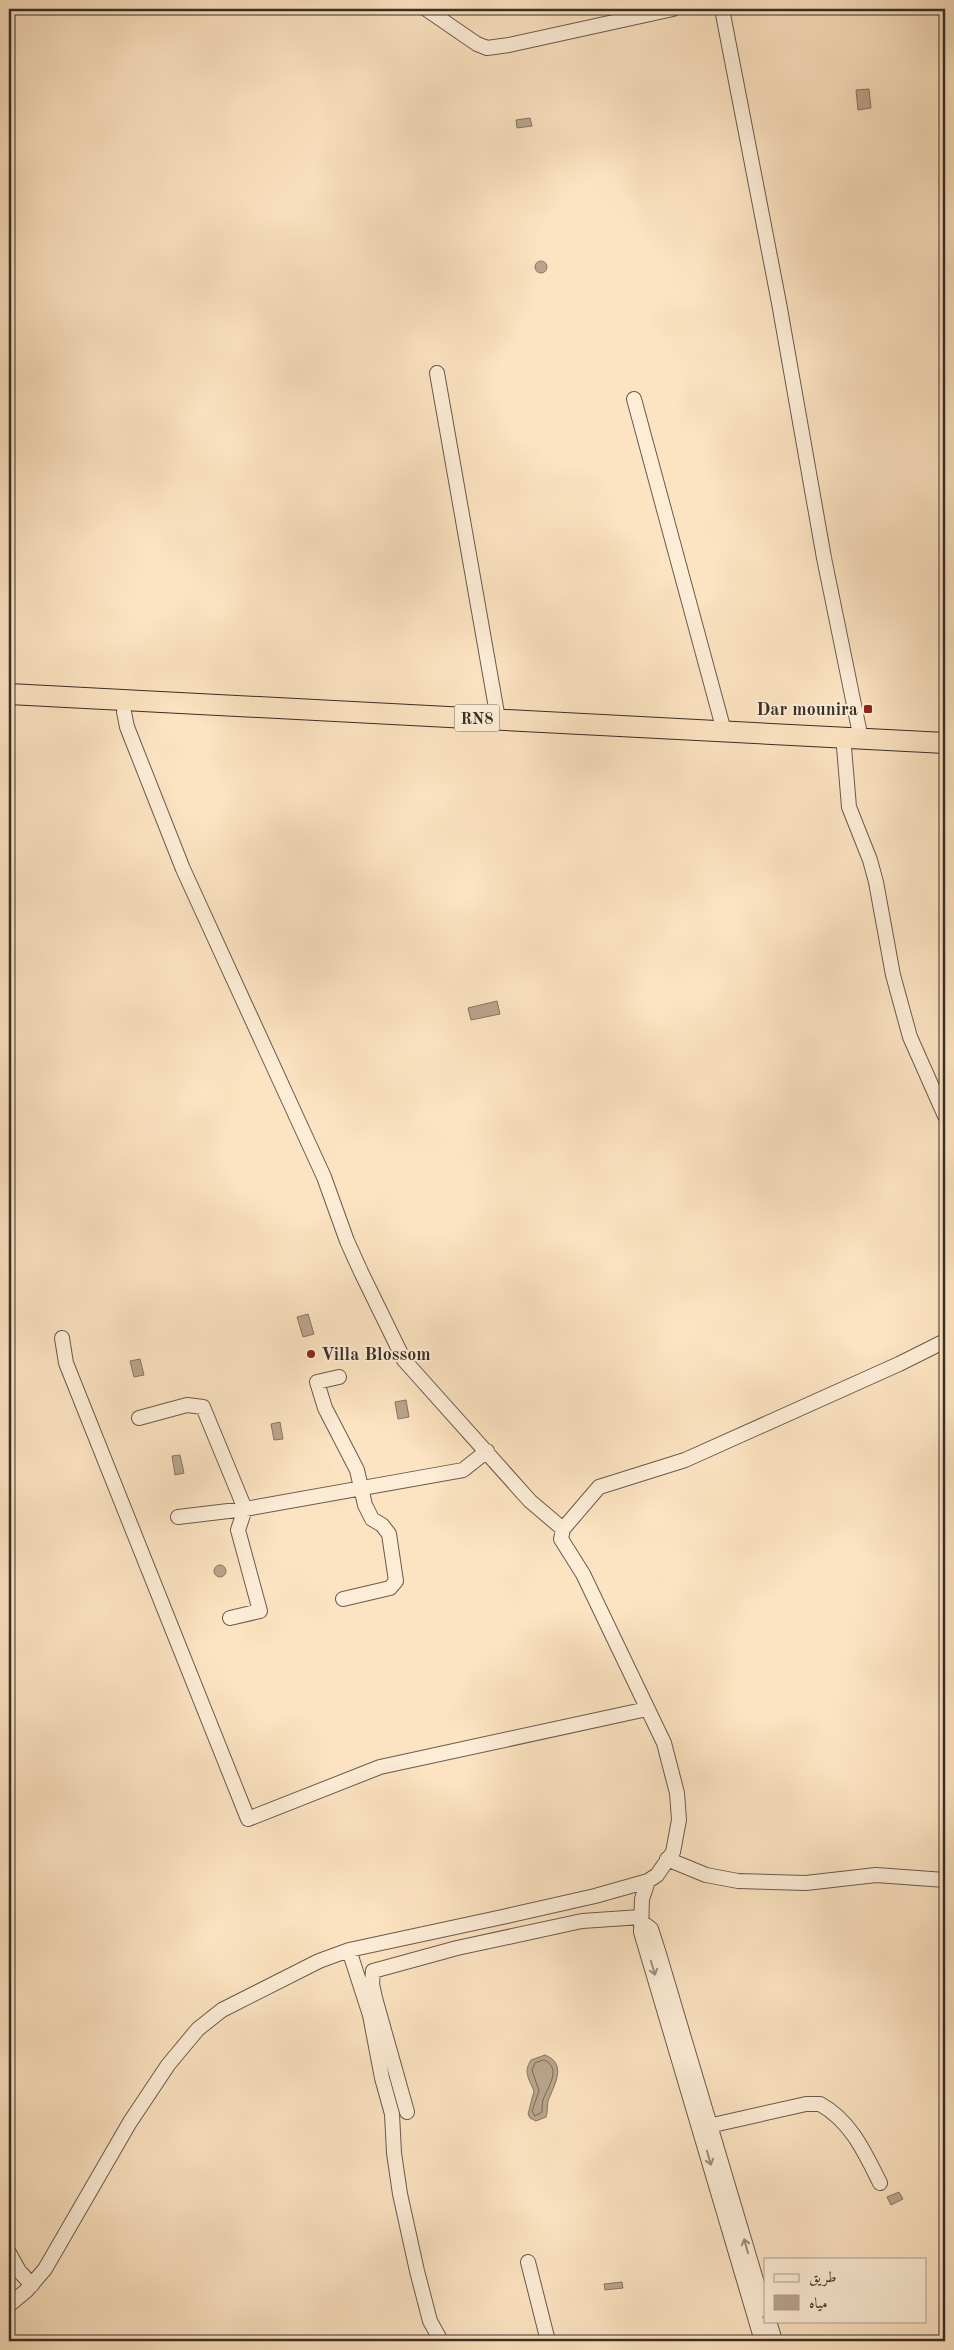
<svg xmlns="http://www.w3.org/2000/svg" width="954" height="2350" viewBox="0 0 954 2350" font-family="'Old Standard TT',Amiri,serif">
	<style>
		.water { fill: #baa58c; stroke: #867563 }
		.lines { fill: none; stroke-linecap: round; stroke-linejoin: round }
		.shore { stroke: #7a6959; stroke-width: 1 }
		.minor-casing { stroke: #6a5a4d; stroke-width: 16 }
		.highway-casing { stroke: #392d26; stroke-width: 22 }
		.minor { stroke: #fdedd7; stroke-width: 14 }
		.highway { stroke: #fce3c1; stroke-width: 20 }
		.oneway { stroke: #9b8d7e }
		.poi-dot { fill: #8f2418; stroke: #fdedd7; stroke-width: 2 }
		.labels { text-anchor: middle; stroke-width: 4; stroke-linejoin: round; paint-order: stroke }
		.shield { fill: #fdedd7; stroke: #74675b; stroke-width: 1 }
		.shield-label { font-size: 16px; font-weight: bold; fill: #392d26 }
		.poi-label { font-size: 18px; font-weight: bold; fill: #392d26; stroke: #fdedd7; text-anchor: end }
	</style>
	<rect width="100%" height="100%" fill="#fce3c1"/>
	<filter id="stains"><feTurbulence type="fractalNoise" baseFrequency=".004" numOctaves="4"/><feColorMatrix values="0 0 0 0 .2 0 0 0 0 .09 0 0 0 0 .02 0 0 0 .5 -.17"/></filter>
	<radialGradient id="worn" r=".72"><stop offset=".6" stop-color="#630" stop-opacity="0"/><stop offset="1" stop-color="#630" stop-opacity=".3"/></radialGradient>
	<path class="water" d="M869 89 871 108 858 110 856 90Z
		M530 118 532 126 517 128 516 120Z
		M535 267a6 6 0 1 1 12 0a6 6 0 1 1-12 0Z
		M497 1001 500 1014 471 1020 468 1008Z
		M308 1314 314 1334 303 1337 297 1317Z
		M140 1359 144 1375 134 1377 130 1361Z
		M406 1400 409 1417 398 1419 395 1402Z
		M280 1422 283 1439 274 1440 271 1424Z
		M180 1455 184 1473 175 1475 172 1456Z
		M214 1571a6 6 0 1 1 12 0a6 6 0 1 1-12 0Z
		M545 2055C568 2064 554 2085 548 2101 547 2106 548 2111 546 2117L536 2121 530 2118 528 2114 534 2091C529 2079 523 2072 531 2060Z
		M899 2192 903 2199 891 2205 887 2197Z
		M622 2282 623 2288 605 2290 604 2284Z"/>
	<g class="lines">
		<path class="shore" d="M544 2060C563 2068 547 2088 543 2100 542 2104 542 2108 542 2112L535 2116 532 2111 539 2091 532 2070 535 2063Z"/>
		<g class="minor-casing">
			<path id="minor" d="M426 9 477 44 487 48 509 45 673 9
				M722 9 779 303 824 558 861 739
				M437 373 498 719
				M634 399 724 731
				M124 712 127 727 183 869 324 1177 347 1241 361 1272 404 1360 530 1501 563 1529 561 1539 583 1574 664 1743 677 1793 679 1820 673 1852 657 1875 648 1881 595 1896 507 1916 349 1950
				M844 747 849 807 870 860 876 882 893 975 910 1037 945 1116
				M62 1338 66 1363 248 1819 380 1767 647 1709
				M339 1377 317 1382 325 1408 357 1470 365 1505 372 1519 382 1525 389 1534 396 1581 390 1588 343 1599
				M139 1418 187 1405 203 1407 245 1509 238 1530 260 1611 230 1618
				M178 1517 245 1509 463 1470 487 1451
				M563 1529 599 1487 685 1460 899 1364 945 1341
				M667 1859 706 1875 738 1881 806 1883 876 1875 945 1880
				M648 1881 642 1899 641 1932 762 2341
				M642 1922 651 1929 659 1954 765 2310
				M407 2112 375 1998 372 1984 373 1971 457 1948 582 1921 641 1917
				M704 2127 806 2104H820C851 2121 865 2153 880 2183
				M9 2253 19 2271 32 2285
				M528 2262 548 2341
				M9 2305 27 2290 45 2269 130 2122 168 2065 198 2029 222 2010 319 1961 349 1950 370 2015 382 2078 392 2114 394 2153 400 2194 417 2271 430 2321 441 2341
				M769 2321 775 2341"/>
		</g>
		<g class="highway-casing">
			<path id="highway" d="M9 694 945 743"/>
		</g>
		<use href="#minor" class="minor"/>
		<use href="#highway" class="highway"/>
	</g>
	<defs><path id="oneway-shaft" d="M-6 0H5M1.5-3L5.5 0L1.5 3" fill="none" stroke-width="1.6" stroke-linecap="round" stroke-linejoin="round" transform="scale(1.25)"/></defs>
	<g class="oneway">
		<use href="#oneway-shaft" transform="translate(653 1968) rotate(73)"/>
		<use href="#oneway-shaft" transform="translate(709 2158) rotate(74)"/>
		<use href="#oneway-shaft" transform="translate(746 2246) rotate(-106)"/>
	</g>
	<g class="poi-dot">
		<rect x="863" y="704" width="10" height="10" rx="2.5"/>
		<circle cx="311" cy="1354" r="5"/>
	</g>
	<g class="labels">
		<rect class="shield" x="454.5" y="704.5" width="45" height="27" rx="4"/>
		<g class="shield-label">
			<text x="477" y="724">RN8</text>
		</g>
		<g class="poi-label">
			<text x="858" y="715">Dar mounira</text>
			<text x="321" y="1360" text-anchor="start">Villa Blossom</text>
		</g>
	</g>
	<rect width="954" height="2350" fill="none" stroke="#fce3c1" stroke-width="30"/>
	<rect x="10" y="10" width="934" height="2330" fill="none" stroke="#392d26" stroke-width="2.5"/>
	<rect x="15" y="15" width="924" height="2320" fill="none" stroke="#392d26"/>
	<rect x="764" y="2258" width="162" height="65" fill="#fdedd7" stroke="#afa090"/>
	<rect x="774" y="2274" width="25" height="8" fill="#fdedd7" stroke="#afa090"/>
	<text x="809" y="2282" font-size="15" fill="#392d26">طريق</text>
	<rect x="774" y="2295" width="25" height="15" fill="#baa58c" stroke="#afa090"/>
	<text x="809" y="2308" font-size="15" fill="#392d26">مياه</text>
	<rect width="100%" height="100%" filter="url(#stains)"/>
	<rect width="100%" height="100%" fill="url(#worn)"/>
</svg>
